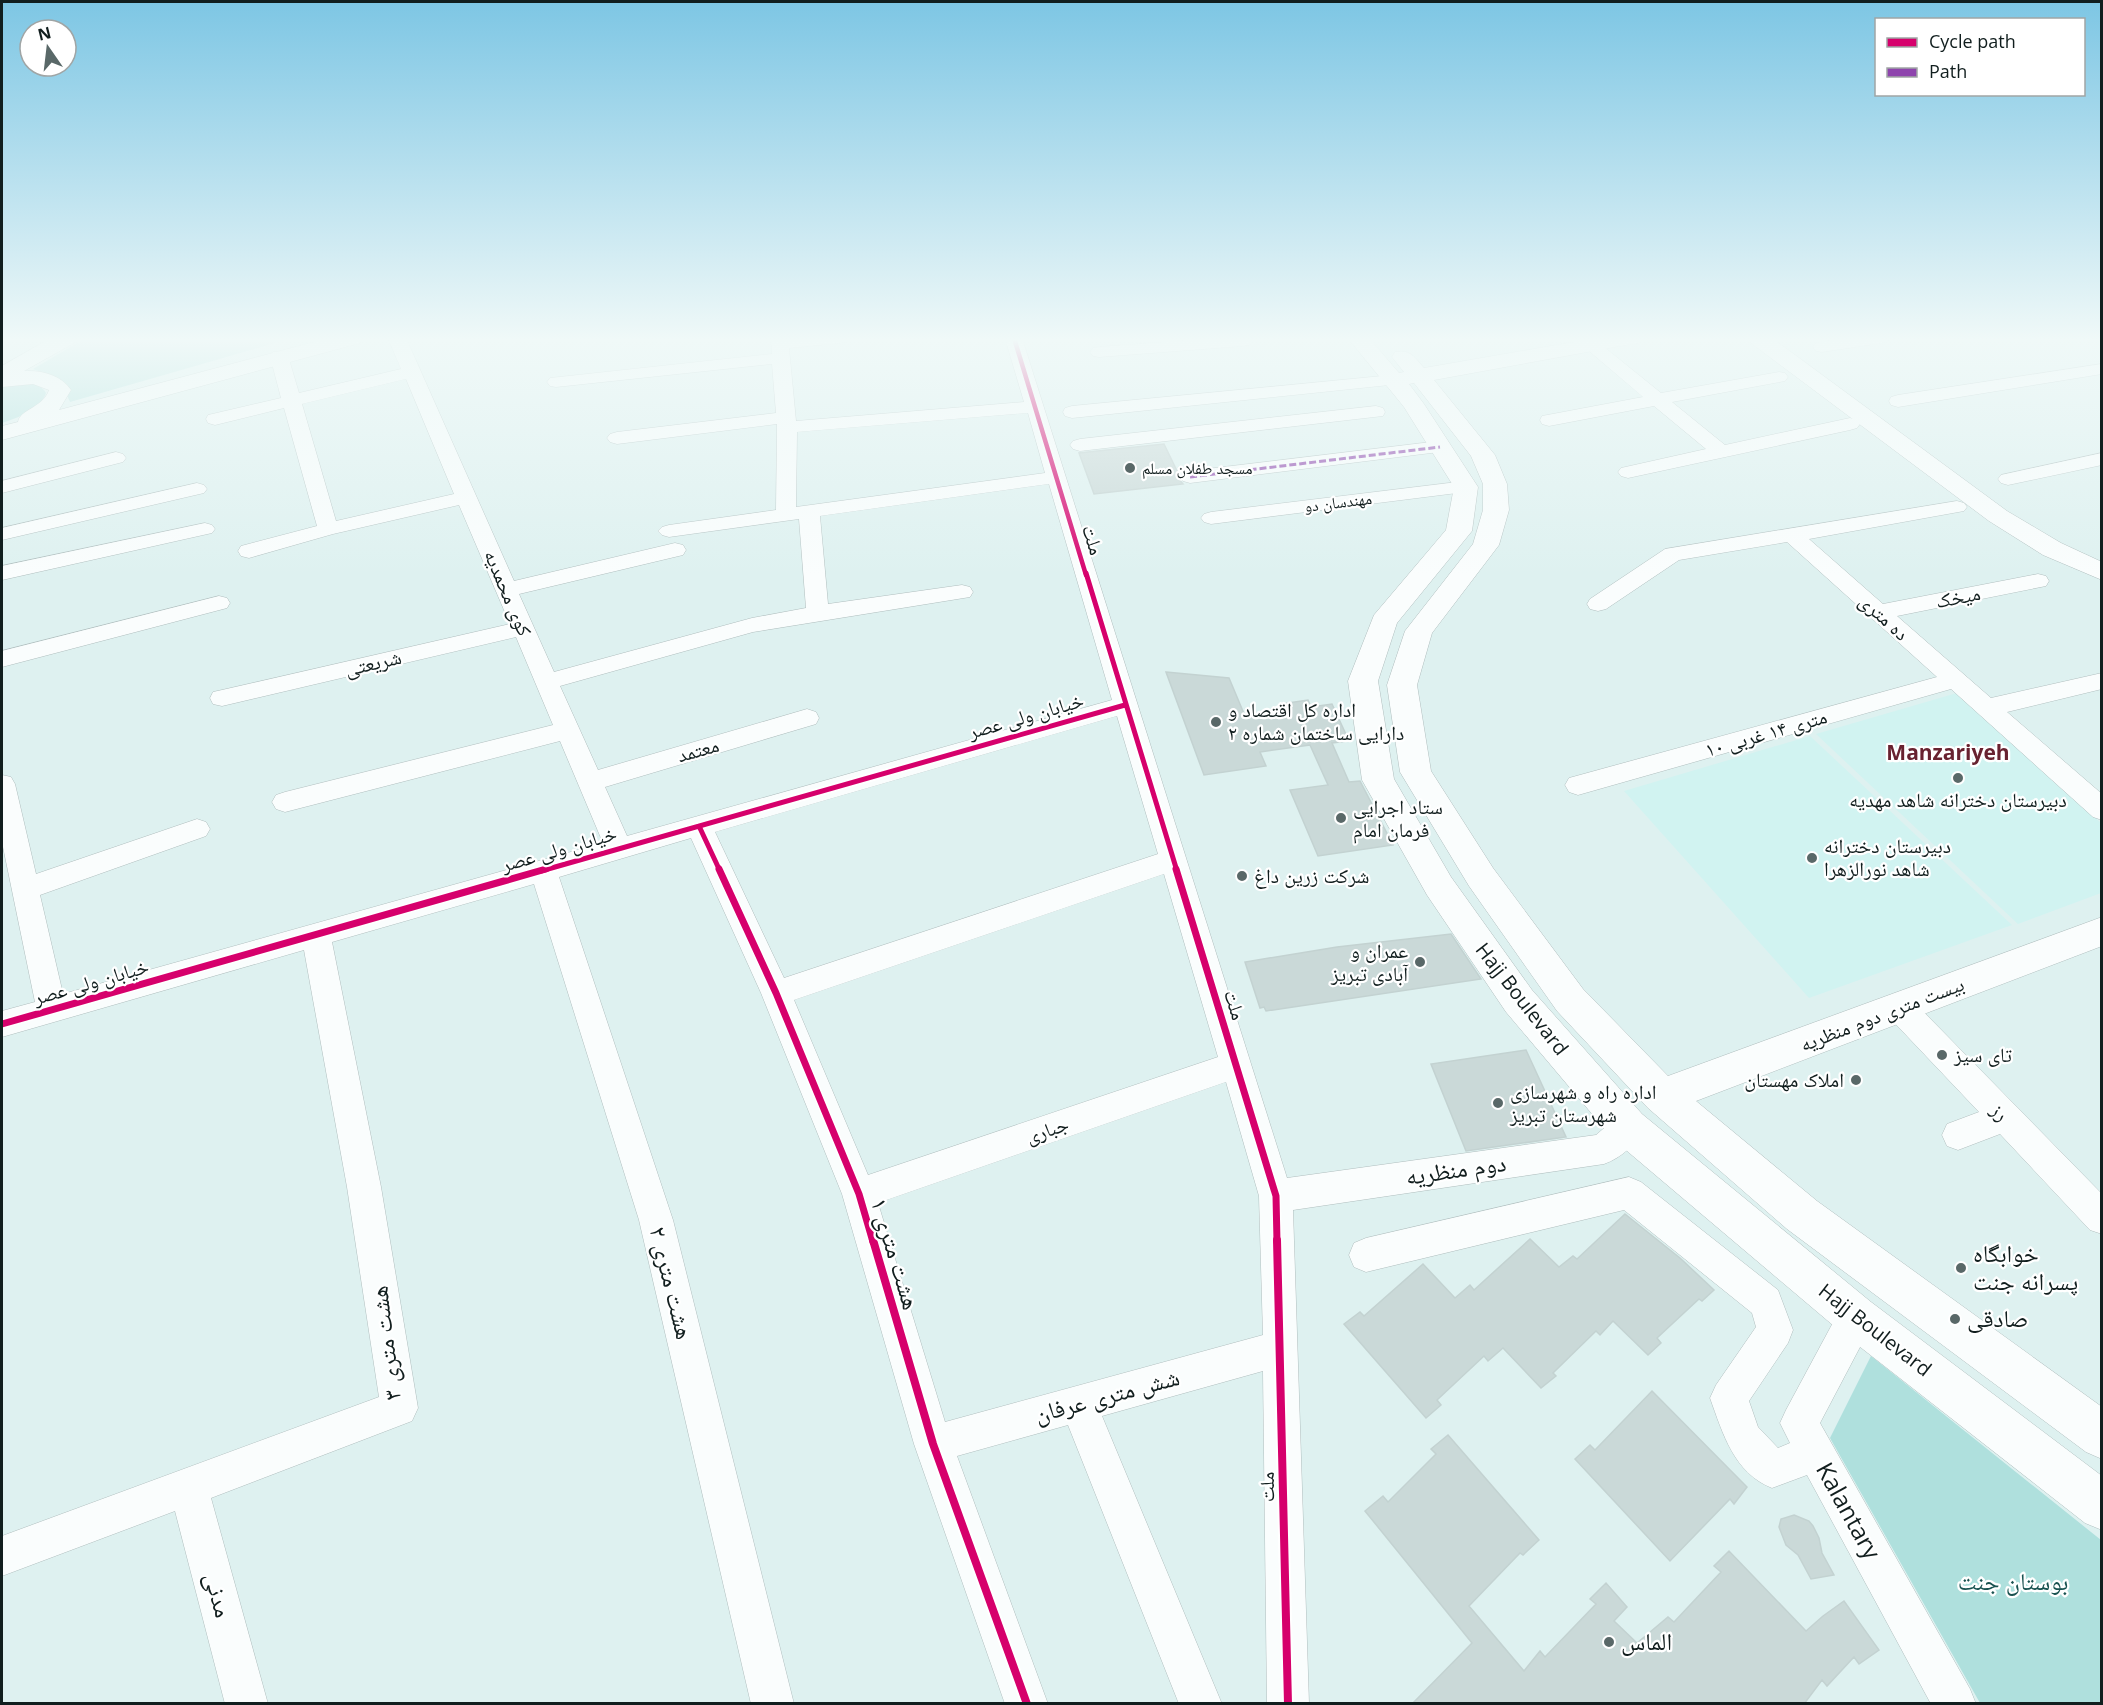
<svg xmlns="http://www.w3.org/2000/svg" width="2103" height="1705" viewBox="0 0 2103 1705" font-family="'Open Sans','Noto Naskh Arabic',sans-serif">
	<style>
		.built { fill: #d1f3f1 }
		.green { fill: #afe0dd }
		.building { fill: #cad9d8; stroke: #c3d2d1; stroke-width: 1.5 }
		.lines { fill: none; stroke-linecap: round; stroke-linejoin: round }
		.minor-casing { stroke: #b0bebe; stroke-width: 1 }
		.major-casing { stroke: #b0bebe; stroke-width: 1 }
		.minor { fill: #fafdfd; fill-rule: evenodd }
		.major { fill: #fafdfd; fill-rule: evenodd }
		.quiet { stroke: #8e44ad; stroke-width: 3; stroke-dasharray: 7 3; stroke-linecap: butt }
		.cycleway-far3-casing { stroke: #fff; stroke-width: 8 }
		.cycleway-far2-casing { stroke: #fff; stroke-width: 9 }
		.cycleway-far1-casing { stroke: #fff; stroke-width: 10 }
		.cycleway-casing { stroke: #fff; stroke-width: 12 }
		.cycleway-far3 { stroke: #d6006c; stroke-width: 4.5 }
		.cycleway-far2 { stroke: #d6006c; stroke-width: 5 }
		.cycleway-far1 { stroke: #d6006c; stroke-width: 7 }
		.cycleway { stroke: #d6006c; stroke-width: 8 }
		.poi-dot { fill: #596868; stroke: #fff; stroke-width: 2 }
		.labels { text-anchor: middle; stroke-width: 4.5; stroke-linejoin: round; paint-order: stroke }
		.far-poi-label { font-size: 16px; fill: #111e1e; stroke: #fff; text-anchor: start }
		.far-street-label { font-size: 16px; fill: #111e1e; stroke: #fff }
		.street-label { font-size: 20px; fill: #111e1e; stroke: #fff }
		.poi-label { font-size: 20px; fill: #111e1e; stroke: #fff; text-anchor: start }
		.neighbourhood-label { font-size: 21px; font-weight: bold; fill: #682230; stroke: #fff }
		.near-street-label { font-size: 24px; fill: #111e1e; stroke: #fff }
		.near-poi-label { font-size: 24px; fill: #111e1e; stroke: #fff; text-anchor: start }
		.near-park-label { font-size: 24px; fill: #195250; stroke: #fff }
	</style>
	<rect width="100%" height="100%" fill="#def1f0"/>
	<path class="built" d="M1957 693 2101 823V893L2018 924 1816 734Z
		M1810 736 2012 925 1809 998 1624 791Z"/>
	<path class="green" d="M86 338H292L70 402 60 379 33 369Z
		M10 384C23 384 39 380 46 393 41 410 17 418 2 423V385Z
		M1871 1356 2101 1540V1703H1980L1830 1438Z"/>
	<path class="building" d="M1164 444 1179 475 1178 478 1183 484 1094 494 1079 453Z
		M1166 672 1229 678 1245 716 1290 711 1287 703 1308 700 1311 707 1332 704 1349 741 1332 743 1349 782 1360 781 1393 845 1318 856 1290 790 1328 785 1310 745 1260 752 1266 766 1204 775Z
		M1451 934 1481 979 1266 1011 1264 1007 1260 1008 1245 962 1337 947Z
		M1526 1050 1566 1137 1466 1151 1431 1064Z
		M1625 1214 1680 1258 1714 1290 1702 1301 1699 1299 1657 1338 1661 1343 1648 1355 1613 1321 1600 1335 1596 1331 1553 1373 1556 1376 1541 1388 1503 1348 1488 1361 1484 1356 1437 1400 1441 1405 1426 1418 1344 1324 1360 1312 1364 1316 1423 1264 1455 1298 1470 1285 1474 1290 1530 1239 1559 1267 1573 1256 1577 1259Z
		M1652 1391 1747 1487 1734 1504 1730 1499 1670 1561 1575 1459 1590 1445 1595 1450Z
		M1448 1435 1539 1540 1523 1555 1520 1553 1469 1606 1524 1671 1540 1651 1545 1657 1596 1604 1590 1599 1606 1583 1627 1607 1614 1621 1637 1643 1668 1617 1674 1622 1721 1572 1714 1566 1729 1551 1806 1631 1823 1616 1844 1601 1879 1650 1859 1664 1854 1657 1827 1686 1822 1680 1804 1704H1412L1472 1643 1365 1511 1383 1496 1388 1502 1436 1454 1431 1449Z
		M1794 1515 1809 1521 1813 1526 1819 1538 1822 1553 1834 1575 1811 1579 1798 1555 1786 1545 1779 1527 1781 1519Z"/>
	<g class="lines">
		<g class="minor-casing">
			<path id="minor" d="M388 338H406L514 581 675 543 683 545 686 550 683 555 519 594 554 672 752 618 806 608 799 519 669 537 662 535 658 531 662 527 669 525 776 510 777 424 617 444 610 442 607 438 610 434 617 432 776 413 772 364 556 387 550 386 547 382 550 378 772 354 771 338H847L845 342 839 343 789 348 796 421 1024 402 1005 338H1022L1287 1178 1596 1135 1617 1117 1628 1112 1639 1117 1644 1127C1637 1144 1621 1158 1604 1164L1293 1210 1309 1704H1267L1263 1371 1102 1416 1222 1704H1179L1068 1425 957 1456 1048 1704H1005L914 1444 842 1194 761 993 691 838 559 877 673 1220 794 1704H751L639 1220 534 884 332 942 381 1187 418 1408 412 1421 211 1498 268 1704H225L175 1511 2 1576V1536L379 1397 347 1187 304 950 2 1037V1011L35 1002 2 842V775L11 777 15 784 36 874 197 819 206 822 210 829 206 836 40 895 63 994 603 843 560 741 285 812 276 809 272 802 276 795 285 792 553 725 516 637 222 706 213 704 210 698 213 692 222 690 510 624 459 505 333 534 249 558 241 556 238 551 241 546 317 526 284 408 215 425 208 423 206 419 208 415 281 398 270 356 273 352H285L288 356 299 393 401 369ZM406 379 454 494 336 521 302 404ZM1028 413 1045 473 796 507 797 432ZM1049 484 1112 700 627 836 605 787 816 724 819 718 816 712 807 709 598 770 560 686 753 632 970 597 973 592 970 587 962 585 828 604 820 516ZM1117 716 1158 854 784 978 715 832ZM1164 874 1218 1057 868 1175 794 1000ZM1226 1082 1259 1196 1263 1335 945 1422 878 1203Z
				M1219 338H1249L1252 341 1249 345 1243 346 1099 357 1093 356 1090 352 1093 348 1099 347Z
				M1574 338H1593L1661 393 1779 372 1785 373 1788 377 1785 381 1672 402 1725 445 1850 418 1857 420 1860 424 1857 428 1850 430 1628 478 1621 476 1618 472 1621 468 1706 449 1654 406 1549 426 1542 424 1540 420 1542 416 1643 397Z
				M1849 338H1890L1887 342 1881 343 1822 352 1816 351 1813 347 1816 343Z
				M2102 364V374L1898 407 1891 405 1889 401 1891 397 1898 395Z
				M1393 375 1399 376 1402 380 1399 384 1072 418 1065 416 1063 412 1065 408 1072 406Z
				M1376 406 1383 408 1385 412 1383 416 1080 451 1073 449 1070 445 1073 441 1080 439Z
				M1440 441 1447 443 1450 447 1447 451 1190 483 1183 481 1180 477 1183 473 1190 471Z
				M116 452 123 454 126 458 123 462 2 493V481Z
				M2102 453V465L2008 485 2001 483 1998 479 2001 475Z
				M1466 481 1473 483 1476 487 1473 491 1211 524 1204 522 1201 518 1204 514 1211 512Z
				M197 483 204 485 207 489 204 493 2 540V528Z
				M1957 501 1964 503 1967 507 1964 511 1809 539 1883 604 2038 574 2046 576 2049 581 2046 586 1897 616 1991 698 2102 673V689L2007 712 2102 794V820L2093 817 1951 689 1578 795 1569 792 1565 785 1569 778 1937 677 1787 542 1679 560 1606 609 1598 611 1590 609 1587 604 1590 599 1665 549Z
				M205 523 212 525 215 529 212 533 2 580V566Z
				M219 596 227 598 230 603 227 608 2 667V651Z
				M1899 994 1910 998 2102 1194V1234L2090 1230 2000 1134 1958 1150 1947 1146 1942 1135 1947 1124 1979 1112 1888 1016 1884 1007 1888 998Z
				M1629 1177 1641 1182 1778 1290 1793 1330 1788 1343 1749 1401 1758 1427 1778 1448 1790 1443 1780 1423 1786 1410 1843 1304 1856 1299 1869 1304 1874 1317 1869 1330 1820 1423 1970 1689 1976 1704H1931L1807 1475 1772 1488C1734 1473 1723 1434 1710 1398L1716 1385 1756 1327 1752 1313 1624 1210 1366 1272 1354 1267 1349 1255 1354 1243 1366 1238Z"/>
		</g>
		<g class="major-casing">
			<path id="major" d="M51 338H77L74 343 24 371C42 370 61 375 71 390L59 410 329 338H363L360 343 2 440V426L18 422C20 409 43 408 49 390L33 384 2 387V366Z
				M1348 338H1369L1399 373 1404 372 1392 357 1395 352C1411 349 1415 358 1424 368L1597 338H1642L1639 343 1631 344 1434 380 1495 455 1507 484 1509 510 1499 545 1432 633 1417 685 1431 771 1493 868 1583 989 1668 1076 2102 917V946L1696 1101 1817 1201 2102 1407V1459L2086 1452 1787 1229 1648 1108 1557 1011 1469 886 1400 772 1387 685 1405 631 1473 544 1483 510V484L1471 456 1414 383 1409 384 1424 404 1478 487 1472 531 1397 623 1378 681 1394 779 1451 877 1532 990 1642 1114 1871 1302 2102 1476V1530L2085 1523 1841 1332 1614 1140 1506 1012 1427 895 1362 780 1348 681 1374 615 1446 530 1454 487 1404 407Z
				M1749 338H1772L2007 511 2061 543 2102 562V580L2043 555 1989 521 1751 343Z"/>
		</g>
		<use href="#minor" class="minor"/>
		<use href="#major" class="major"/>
		<path class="quiet" d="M1190 477 1440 447"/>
		<g class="cycleway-far3-casing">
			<path id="cycleway-far3" d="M1014 338 1086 575"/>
		</g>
		<g class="cycleway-far2-casing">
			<path id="cycleway-far2" d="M1086 573 1177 871
				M699 826 720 871
				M541 871 1125 705"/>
		</g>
		<g class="cycleway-far1-casing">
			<path id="cycleway-far1" d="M719 869 776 993 859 1194 873 1242
				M1176 869 1276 1196 1277 1242
				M2 1024 546 869"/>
		</g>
		<g class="cycleway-casing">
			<path id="cycleway" d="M873 1240 933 1444 1027 1704
				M1277 1240 1288 1704"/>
		</g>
		<use href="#cycleway-far3" class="cycleway-far3"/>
		<use href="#cycleway-far2" class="cycleway-far2"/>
		<use href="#cycleway-far1" class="cycleway-far1"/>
		<use href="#cycleway" class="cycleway"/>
	</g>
	<linearGradient id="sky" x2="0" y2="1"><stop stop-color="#7dc6e4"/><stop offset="0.59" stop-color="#f0f9f8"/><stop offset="1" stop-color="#f0f9f8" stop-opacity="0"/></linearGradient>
	<rect width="2103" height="576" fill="url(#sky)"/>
	<g class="poi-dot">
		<circle cx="1130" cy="468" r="6"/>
		<circle cx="1216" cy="722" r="6"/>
		<circle cx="1958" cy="778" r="6"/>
		<circle cx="1341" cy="818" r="6"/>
		<circle cx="1812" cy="858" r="6"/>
		<circle cx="1242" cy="876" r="6"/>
		<circle cx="1420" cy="962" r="6"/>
		<circle cx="1942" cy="1055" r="6"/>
		<circle cx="1856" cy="1080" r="6"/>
		<circle cx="1498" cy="1103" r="6"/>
		<circle cx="1961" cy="1268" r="6"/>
		<circle cx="1955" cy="1319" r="6"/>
		<circle cx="1609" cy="1642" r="6"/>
	</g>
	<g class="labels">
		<g class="far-poi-label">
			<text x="1142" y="474">مسجد طفلان مسلم</text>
		</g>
		<g class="far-street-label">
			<text transform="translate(1338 502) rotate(-7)" y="6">مهندسان دو</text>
		</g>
		<g class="street-label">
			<text transform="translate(1093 540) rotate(73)" y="7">ملت</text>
			<text transform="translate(508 593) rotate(67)" y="7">کوی محمدیه</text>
			<text transform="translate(1958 597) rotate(-11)" y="7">میخک</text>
			<text transform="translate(1884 617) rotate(42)" y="7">ده متری</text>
			<text transform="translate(373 663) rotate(-13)" y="7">شریعتی</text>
			<text transform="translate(1026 716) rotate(-16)" y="7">خیابان ولی عصر</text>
			<text transform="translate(1766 733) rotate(-16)" y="7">۱۰ متری ۱۴ غربی</text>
			<text transform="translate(698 750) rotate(-16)" y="7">معتمد</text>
			<text transform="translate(559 849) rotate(-16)" y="7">خیابان ولی عصر</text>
			<text transform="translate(91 982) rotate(-16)" y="7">خیابان ولی عصر</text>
			<text transform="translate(1522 999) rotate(52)" y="7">Hajj Boulevard</text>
			<text transform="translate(1235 1005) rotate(73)" y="7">ملت</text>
			<text transform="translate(1882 1014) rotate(-21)" y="7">بیست متری دوم منظریه</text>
			<text transform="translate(2000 1112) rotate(46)" y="7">رز</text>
			<text transform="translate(1047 1130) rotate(-19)" y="7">جباری</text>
			<text transform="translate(1875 1330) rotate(38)" y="7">Hajj Boulevard</text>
			<text transform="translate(1267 1487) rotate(-91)" y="7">ملت</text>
		</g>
		<g class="poi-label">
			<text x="1228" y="717">اداره کل اقتصاد و<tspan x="1228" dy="23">دارایی ساختمان شماره ۲</tspan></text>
			<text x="1958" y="807" text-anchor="middle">دبیرستان دخترانه شاهد مهدیه</text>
			<text x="1353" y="814">ستاد اجرایی<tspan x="1353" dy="23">فرمان امام</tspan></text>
			<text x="1824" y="853">دبیرستان دخترانه<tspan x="1824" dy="23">شاهد نورالزهرا</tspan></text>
			<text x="1254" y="883">شرکت زرین داغ</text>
			<text x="1408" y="958" text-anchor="end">عمران و<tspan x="1408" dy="23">آبادی تبریز</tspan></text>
			<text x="1954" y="1062">تای سیز</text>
			<text x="1844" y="1087" text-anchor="end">املاک مهستان</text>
			<text x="1510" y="1099">اداره راه و شهرسازی<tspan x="1510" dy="23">شهرستان تبریز</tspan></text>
		</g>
		<g class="neighbourhood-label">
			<text x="1948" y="760">Manzariyeh</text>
		</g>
		<g class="near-street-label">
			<text transform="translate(1456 1170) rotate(-8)" y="8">دوم منظریه</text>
			<text transform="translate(895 1254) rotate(73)" y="8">هشت متری ۱</text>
			<text transform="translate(671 1283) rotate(76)" y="8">هشت متری ۲</text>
			<text transform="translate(386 1343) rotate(-97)" y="8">هشت متری ۳</text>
			<text transform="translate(1107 1396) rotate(-15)" y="8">شش متری عرفان</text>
			<text transform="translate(1848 1511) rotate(61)" y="8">Kalantary</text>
			<text transform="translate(218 1595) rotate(75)" y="8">مدنی</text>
		</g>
		<g class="near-poi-label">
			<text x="1973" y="1262">خوابگاه<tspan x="1973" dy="28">پسرانه جنت</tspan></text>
			<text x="1967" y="1327">صادقی</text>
			<text x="1621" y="1650">الماس</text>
		</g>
		<g class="near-park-label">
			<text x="2013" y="1590">بوستان جنت</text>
		</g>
	</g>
	<rect width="2103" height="1705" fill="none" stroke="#111e1e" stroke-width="6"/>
	<rect x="1875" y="18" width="210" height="78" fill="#ffffff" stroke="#a0a5a5" stroke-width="1.5"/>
	<rect x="1887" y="38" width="30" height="9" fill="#d6006c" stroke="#a0a5a5" stroke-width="1.5"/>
	<text x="1929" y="48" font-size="18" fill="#111e1e">Cycle path</text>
	<rect x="1887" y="68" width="30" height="9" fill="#8e44ad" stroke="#a0a5a5" stroke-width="1.5"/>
	<text x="1929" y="78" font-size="18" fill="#111e1e">Path</text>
	<g transform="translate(48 48) rotate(346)"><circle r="28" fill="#ffffff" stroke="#a0a5a5" stroke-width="1.5"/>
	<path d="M0-4.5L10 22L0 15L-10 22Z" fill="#596868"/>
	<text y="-9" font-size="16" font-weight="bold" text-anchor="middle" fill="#111e1e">N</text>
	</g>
</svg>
